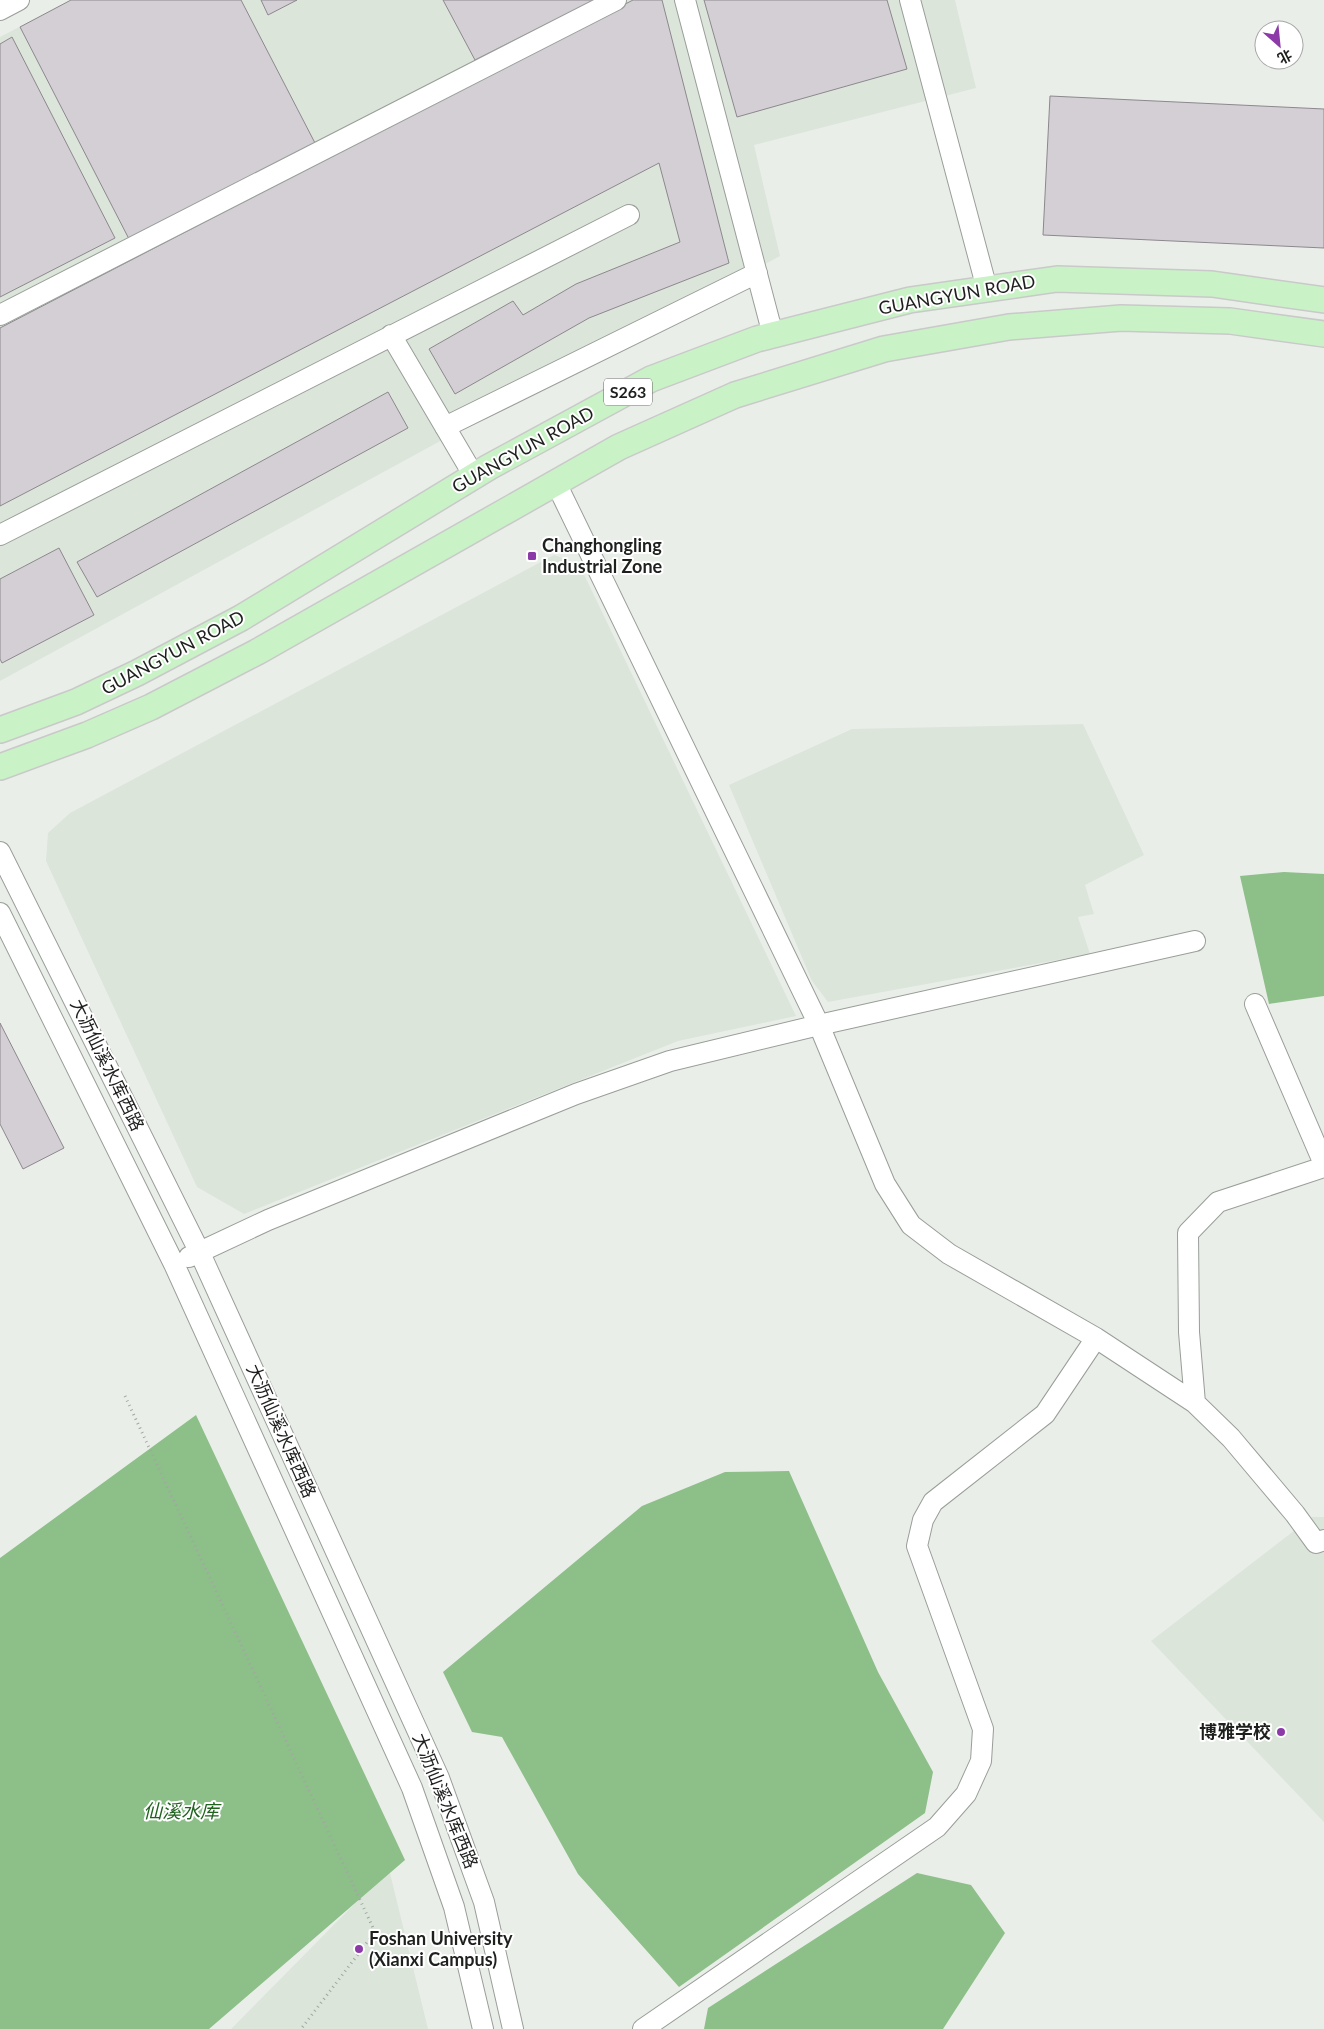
<svg xmlns="http://www.w3.org/2000/svg" width="1324" height="2029" viewBox="0 0 1324 2029" font-family="Lato,'Noto Sans SC',sans-serif">
	<style>
		.built { fill: #dbe5da }
		.water { fill: #8dbf89 }
		.building { fill: #d3cfd5; stroke: #8c888d }
		.lines { fill: none; stroke-linecap: round; stroke-linejoin: round }
		.minor-casing { stroke: #999e99; stroke-width: 22 }
		.major-casing { stroke: #c9c9c9; stroke-width: 28 }
		.path { stroke: #a2a6a2; stroke-width: 3; stroke-dasharray: 1 4; stroke-linecap: butt }
		.minor { stroke: #fff; stroke-width: 20 }
		.major { stroke: #caf2c7; stroke-width: 25 }
		.poi-dot { fill: #8c3aa8; stroke: #fff; stroke-width: 2 }
		.labels { text-anchor: middle; stroke-width: 4; stroke-linejoin: round; paint-order: stroke }
		.shield { fill: #fff; stroke: #626362; stroke-width: 1 }
		.shield-label { font-size: 16px; font-weight: bold; fill: #1e201e }
		.street-label { font-size: 18px; fill: #1e201e; stroke: #fff }
		.poi-label { font-size: 18px; font-weight: bold; fill: #1e201e; stroke: #fff; text-anchor: start }
		.water-label { font-size: 19px; font-style: italic; fill: #1f631e; stroke: #fff }
	</style>
	<rect width="100%" height="100%" fill="#eaeee9"/>
	<path class="built" d="M71 0H955L976 88 754 145 780 256 0 681V37Z
		M554 555 579 564 796 1016 678 1041 244 1214 197 1187 46 861 48 833 70 813Z
		M1083 724 1144 855 1085 885 1094 914 1078 917 1090 954 828 1002 812 981 729 785 852 729Z
		M1312 1517H1324V1822L1151 1641Z
		M389 1869 428 2029H231Z"/>
	<path class="water" d="M1284 872 1324 874V996L1269 1004 1240 876Z
		M196 1415 405 1860 209 2029H0V1558Z
		M789 1471 878 1672 933 1772 925 1813 679 1987 578 1874 502 1737 472 1732 443 1672 642 1506 725 1472Z
		M917 1873 971 1885 1005 1933 943 2029H704L708 2008Z"/>
	<path class="building" d="M71 0H241L315 143 129 239 20 27Z
		M261 0H297L268 15Z
		M443 0H595L475 60Z
		M633 0H662L729 263 589 318 455 394 429 349 513 301 523 315 576 284 680 242 659 163 0 506V328Z
		M704 0H887L907 69 737 117Z
		M12 37 115 238 0 297V44Z
		M1050 96 1324 109V248L1043 235Z
		M388 392 408 428 97 597 77 562Z
		M59 548 94 615 2 663 0 659V579Z
		M0 1023 64 1148 23 1169 0 1124Z"/>
	<g class="lines">
		<g class="minor-casing">
			<path id="minor" d="M685 0 773 335
				M910 0 987 289
				M0 10 19 0
				M0 315 616 0
				M391 335 474 476
				M445 427 757 273
				M556 483 819 1025 885 1184 911 1225 949 1254 1096 1338 1195 1403 1231 1438 1295 1514 1316 1543 1324 1540
				M0 535 629 215
				M0 852 199 1251 439 1778 484 1902 513 2029
				M0 913 174 1264 412 1788 454 1907 483 2029
				M1255 1004 1324 1164
				M189 1257 268 1220 576 1094 670 1061 819 1025 1195 941
				M1195 1403 1189 1332 1188 1233 1218 1202 1324 1167
				M643 2029 937 1827 966 1794 981 1761 983 1729 917 1546 923 1520 933 1502 1045 1414 1096 1338"/>
		</g>
		<g class="major-casing">
			<path id="major" d="M0 730 76 702 137 673 241 618 489 467 651 379 757 339 910 300 1057 279 1212 284 1324 300
				M0 767 87 735 151 707 257 652 619 447 735 395 884 349 1009 327 1121 318 1230 321 1324 334"/>
		</g>
		<path class="path" d="M125 1396 375 1932 301 2029"/>
		<use href="#minor" class="minor"/>
		<use href="#major" class="major"/>
	</g>
	<g class="poi-dot">
		<rect x="527" y="551" width="10" height="10" rx="2.5"/>
		<circle cx="1281" cy="1732" r="5"/>
		<circle cx="359" cy="1949" r="5"/>
	</g>
	<g class="labels">
		<rect class="shield" x="604" y="378.5" width="48" height="27" rx="4"/>
		<g class="shield-label">
			<text x="628" y="398">S263</text>
		</g>
		<g class="street-label">
			<text transform="translate(957 295) rotate(-10)" y="6">GUANGYUN ROAD</text>
			<text transform="translate(523 450) rotate(-29)" y="6">GUANGYUN ROAD</text>
			<text transform="translate(173 653) rotate(-28)" y="6">GUANGYUN ROAD</text>
			<text transform="translate(107 1065) rotate(64)" y="6">大沥仙溪水库西路</text>
			<text transform="translate(281 1431) rotate(66)" y="6">大沥仙溪水库西路</text>
			<text transform="translate(445 1801) rotate(68)" y="6">大沥仙溪水库西路</text>
		</g>
		<g class="poi-label">
			<text x="542" y="552">Changhongling<tspan x="542" dy="21">Industrial Zone</tspan></text>
			<text x="1271" y="1738" text-anchor="end">博雅学校</text>
			<text x="369" y="1945">Foshan University<tspan x="369" dy="21">(Xianxi Campus)</tspan></text>
		</g>
		<g class="water-label">
			<text x="181" y="1818">仙溪水库</text>
		</g>
	</g>
	<g transform="translate(1279 45) rotate(153)"><circle r="24" fill="#ffffff" stroke="#a5a6a5"/>
	<path d="M0-4L9 19L0 12L-9 19Z" fill="#8c3aa8"/>
	<text y="-8" font-size="14" font-weight="bold" text-anchor="middle" fill="#1e201e">北</text>
	</g>
</svg>
